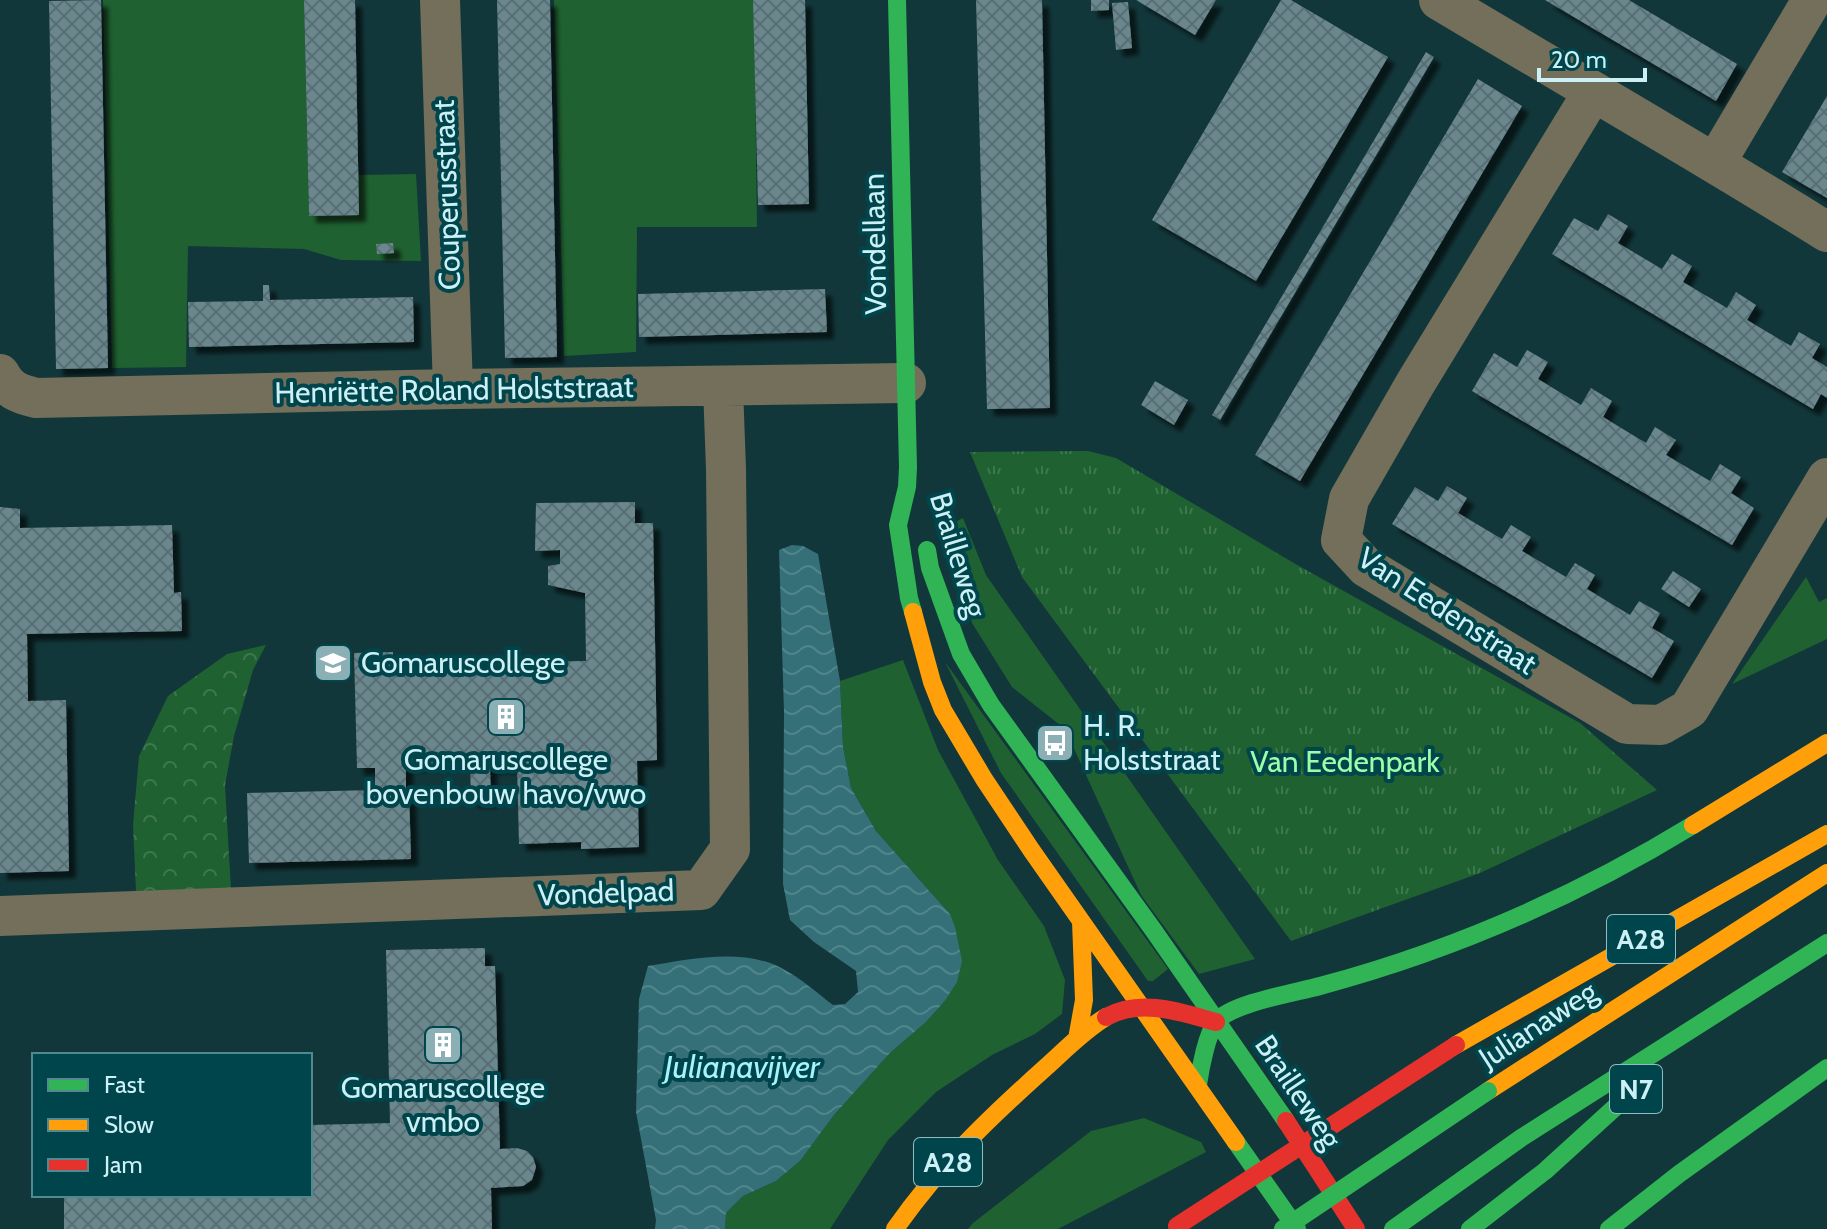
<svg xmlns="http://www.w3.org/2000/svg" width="1827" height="1229" viewBox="0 0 1827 1229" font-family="Cabin,sans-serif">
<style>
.grass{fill:#1f6130}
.forest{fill:url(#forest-crowns)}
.park{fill:url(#park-tufts)}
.water{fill:url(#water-waves)}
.building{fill:url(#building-cross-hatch);filter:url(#shadow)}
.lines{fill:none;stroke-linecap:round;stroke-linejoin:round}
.street{stroke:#736f5a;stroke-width:40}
.fast{stroke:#30b455;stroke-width:18}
.slow{stroke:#ff9f0a;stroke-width:18}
.jam{stroke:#e5322d;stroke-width:18}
.fast-bridge{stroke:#30b455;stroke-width:18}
.jam-bridge{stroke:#e5322d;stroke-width:18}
.labels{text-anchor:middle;stroke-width:8;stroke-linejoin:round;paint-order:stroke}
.shield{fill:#00454c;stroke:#8ebdc2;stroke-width:2}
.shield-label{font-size:28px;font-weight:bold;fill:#cbf0f5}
.street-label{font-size:30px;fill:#cbf0f5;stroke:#00454c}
.poi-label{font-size:30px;fill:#cbf0f5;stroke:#00454c;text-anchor:start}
.park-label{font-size:30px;fill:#9cffa7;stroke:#00454c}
.water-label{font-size:32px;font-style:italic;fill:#a7f3fd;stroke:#00454c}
</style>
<defs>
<pattern id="forest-crowns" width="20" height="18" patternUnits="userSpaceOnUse" patternTransform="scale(2)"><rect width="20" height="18" fill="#1f6130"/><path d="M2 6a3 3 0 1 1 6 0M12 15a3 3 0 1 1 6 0" fill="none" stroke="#3e784f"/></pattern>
<pattern id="park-tufts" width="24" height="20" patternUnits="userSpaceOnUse" patternTransform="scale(2)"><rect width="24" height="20" fill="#1f6130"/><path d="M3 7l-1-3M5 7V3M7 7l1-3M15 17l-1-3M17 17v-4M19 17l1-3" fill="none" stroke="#3e784f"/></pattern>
<pattern id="water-waves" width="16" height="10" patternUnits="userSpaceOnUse" patternTransform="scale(2)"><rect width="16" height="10" fill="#357078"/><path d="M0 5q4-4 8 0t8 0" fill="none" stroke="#51858c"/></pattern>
<pattern id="building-cross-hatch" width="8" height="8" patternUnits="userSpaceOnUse" patternTransform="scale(2)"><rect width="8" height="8" fill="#6a878e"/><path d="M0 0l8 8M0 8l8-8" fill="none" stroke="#586e73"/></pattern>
<filter id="shadow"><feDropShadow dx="7" dy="7" stdDeviation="2" flood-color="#0009"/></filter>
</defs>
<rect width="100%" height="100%" fill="#12373a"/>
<path class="grass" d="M103 0H304L309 216 359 215 358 175 416 174 421 261 341 260 304 249 188 246 186 367 112 368Z
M554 0H754L757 227H637L636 352 564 356Z
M963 518 986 575 1255 959 1199 974 1141 895 1065 729 1012 687 972 623 950 525Z
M1806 577 1819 602 1827 598V639L1732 684Z
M903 660 938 750 998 860 1044 926 1065 980 1062 1014 1035 1034 992 1055 936 1092 888 1140 830 1229H725L726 1213 743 1196 776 1181 800 1161 834 1115 890 1053 926 1022 944 1002 950 914 876 831 851 788 843 747 840 681Z
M945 662 1168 969 1153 981H1148L1001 773Z
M1144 1118 1201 1142 1206 1152 1058 1229H968L973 1223 1091 1131Z"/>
<path class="forest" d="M266 645 253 670 234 736 225 785 231 890 136 891 133 825 139 756 168 696 227 654Z"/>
<path class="park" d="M1088 451 1116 458 1299 566 1580 723 1657 790 1480 873 1291 941 1022 577 970 452Z"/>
<path class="water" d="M792 545 803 546 818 554 840 681 843 747 851 788 876 831 950 914 955 927 962 961 957 982 944 1002 926 1022 890 1053 834 1115 800 1161 776 1181 743 1196 726 1213 725 1229H655L656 1220 636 1112 639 999 648 966C689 959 744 947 783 969 801 978 817 993 833 1005L845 1004 858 992 856 971 814 942 790 920 783 884 784 712 779 550Z"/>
<path class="building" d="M101 0 108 368 56 369 49 1Z
M304 0H355L359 215 309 216Z
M497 0H550L557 357 505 358Z
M753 0H805L809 204 758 205Z
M976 0H1042L1050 408 987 409Z
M1091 0H1109V10L1091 11Z
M1136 0H1216L1195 35Z
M1281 0H1291L1388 57 1256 281 1152 220Z
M1545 0H1629L1737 64 1716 101Z
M1128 2 1132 48 1116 50 1112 3Z
M1426 52 1434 57 1220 420 1212 415Z
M1478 79 1522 106 1300 481 1255 455Z
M1827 96V198L1782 172Z
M1608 214 1628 226 1618 243 1662 269 1672 254 1692 266 1683 282 1727 308 1736 292 1756 305 1747 320 1791 346 1799 332 1820 344 1812 358 1827 367V398L1821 394 1813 409 1552 254 1574 218 1598 231Z
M393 243 394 253 377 254 376 244Z
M263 285H269L270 300 413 297 414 342 189 347 188 302 263 301Z
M825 289 827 332 639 337 638 294Z
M1527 350 1548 362 1538 379 1581 405 1591 388 1612 401 1603 417 1646 443 1655 427 1676 440 1666 455 1710 481 1720 464 1741 477 1731 493 1754 508 1732 545 1472 391 1494 353 1517 367Z
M1155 381 1188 400 1174 425 1141 405Z
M1447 486 1467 498 1458 513 1502 539 1511 525 1531 537 1522 551 1566 577 1575 563 1595 575 1587 589 1630 615 1639 601 1660 613 1652 628 1674 641 1652 678 1392 524 1415 487 1438 501Z
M635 502V523H653L657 760 637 761 639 847 581 849V842L519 844 517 766 490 767 491 801H471L470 763 406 765V789L409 788 411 859 249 863 247 793 375 790V768H357L354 653 393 652V674L517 671V662L586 661 585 593 548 585V566L560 564V550L535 551 536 503Z
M0 507 20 509V528L172 525 174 593 181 592 182 631 27 634 28 701 66 700 69 871 0 873Z
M1673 571 1701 589 1689 607 1661 589Z
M485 948V966H495L500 1149 517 1148 527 1151 533 1157 536 1167 532 1180 523 1186 491 1188 492 1229H64V1195H310V1125L390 1123 386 950Z"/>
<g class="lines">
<path class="street" d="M440 0 453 389
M1439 0C1568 77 1699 152 1827 232
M1593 92 1415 384 1349 499 1341 540 1366 567 1627 724 1661 725 1689 709 1827 478
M1716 162 1812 0
M0 374C8 390 19 394 36 398L453 389 906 383
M0 916 701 890 730 849 726 469 723 387"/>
<path class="fast" d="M897 0 908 467 907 487 898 525 909 598 913 612
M927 550 930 568 961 654 991 705 1154 931 1286 1121
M1198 1085C1200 1070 1207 1032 1217 1021 1233 1003 1294 993 1320 986 1451 951 1577 896 1693 825
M1236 1142 1297 1229
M1393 1229 1521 1138 1827 943
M1470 1229 1545 1171 1633 1091
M1609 1229 1679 1174 1827 1068"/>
<path class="slow" d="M913 612 932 682 943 710 984 779 1032 851 1236 1142
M1693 825 1827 743
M1077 1039 1084 1000 1081 921
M1456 1045 1827 834
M1488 1091 1827 873
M895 1229C939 1166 988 1119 1045 1068 1065 1050 1083 1031 1106 1017"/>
<path class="jam" d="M1106 1017C1142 998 1180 1012 1216 1022
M1286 1121 1356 1229"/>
<path class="fast-bridge" d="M1283 1229 1488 1091"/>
<path class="jam-bridge" d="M1177 1226 1456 1045"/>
</g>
<defs>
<symbol id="school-square" viewBox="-11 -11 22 22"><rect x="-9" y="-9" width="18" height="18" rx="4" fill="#8aafb4" stroke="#00454c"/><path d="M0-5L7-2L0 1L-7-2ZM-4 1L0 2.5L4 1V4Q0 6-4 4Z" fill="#fff"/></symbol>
<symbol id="building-square" viewBox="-11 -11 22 22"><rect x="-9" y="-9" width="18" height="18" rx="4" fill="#8aafb4" stroke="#00454c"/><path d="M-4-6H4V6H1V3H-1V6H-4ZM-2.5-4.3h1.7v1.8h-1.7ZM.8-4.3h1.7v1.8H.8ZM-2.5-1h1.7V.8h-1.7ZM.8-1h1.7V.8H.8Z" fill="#fff"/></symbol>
<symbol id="bus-square" viewBox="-11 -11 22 22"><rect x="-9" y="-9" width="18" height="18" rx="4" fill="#8aafb4" stroke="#00454c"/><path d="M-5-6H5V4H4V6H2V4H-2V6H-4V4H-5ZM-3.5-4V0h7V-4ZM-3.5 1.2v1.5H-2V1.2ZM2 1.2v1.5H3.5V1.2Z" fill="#fff"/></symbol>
</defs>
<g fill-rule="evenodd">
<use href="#school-square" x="311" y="641" width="44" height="44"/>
<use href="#building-square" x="484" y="695" width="44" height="44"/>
<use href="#bus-square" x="1033" y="721" width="44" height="44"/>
<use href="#building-square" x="421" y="1023" width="44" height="44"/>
</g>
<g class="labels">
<g class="shield">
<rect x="1607" y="915" width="68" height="48" rx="6"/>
<rect x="1610" y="1065" width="52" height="48" rx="6"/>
<rect x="914" y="1138" width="68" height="48" rx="6"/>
</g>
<g class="shield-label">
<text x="1641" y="949">A28</text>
<text x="1636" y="1099">N7</text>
<text x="948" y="1172">A28</text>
</g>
<g class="street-label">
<text transform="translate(447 195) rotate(-92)" y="10">Couperusstraat</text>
<text transform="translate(875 244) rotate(-91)" y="10">Vondellaan</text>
<text transform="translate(454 390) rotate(-1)" y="10">Henriëtte Roland Holststraat</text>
<text transform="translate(958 555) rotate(73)" y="10">Brailleweg</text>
<text transform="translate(1447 611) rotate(33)" y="10">Van Eedenstraat</text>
<text transform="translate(606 893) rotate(-2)" y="10">Vondelpad</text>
<text transform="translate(1538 1025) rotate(-33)" y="10">Julianaweg</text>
<text transform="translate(1298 1092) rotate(56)" y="10">Brailleweg</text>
</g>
<g class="poi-label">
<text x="361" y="673">Gomaruscollege</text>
<text x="1083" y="736">H. R.<tspan x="1083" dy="34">Holststraat</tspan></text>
<text x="506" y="770" text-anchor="middle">Gomaruscollege<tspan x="506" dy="34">bovenbouw havo/vwo</tspan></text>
<text x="443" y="1098" text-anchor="middle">Gomaruscollege<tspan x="443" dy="34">vmbo</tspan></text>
</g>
<g class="park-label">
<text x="1345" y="772">Van Eedenpark</text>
</g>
<g class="water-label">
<text x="742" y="1078">Julianavijver</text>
</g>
</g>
<rect x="32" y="1053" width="280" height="144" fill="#00454c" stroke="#518990" stroke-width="2"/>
<rect x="48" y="1079" width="40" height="12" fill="#30b455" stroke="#518990" stroke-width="2"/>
<text x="104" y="1093" font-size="24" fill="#cbf0f5">Fast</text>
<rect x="48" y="1119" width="40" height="12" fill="#ff9f0a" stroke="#518990" stroke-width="2"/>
<text x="104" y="1133" font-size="24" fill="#cbf0f5">Slow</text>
<rect x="48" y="1159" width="40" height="12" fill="#e5322d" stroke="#518990" stroke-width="2"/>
<text x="104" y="1173" font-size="24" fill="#cbf0f5">Jam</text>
<path d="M1539 68v12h106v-12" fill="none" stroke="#cbf0f5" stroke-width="4"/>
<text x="1551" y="68" font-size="24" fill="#cbf0f5" stroke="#00454c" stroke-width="6" paint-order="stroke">20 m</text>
</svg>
